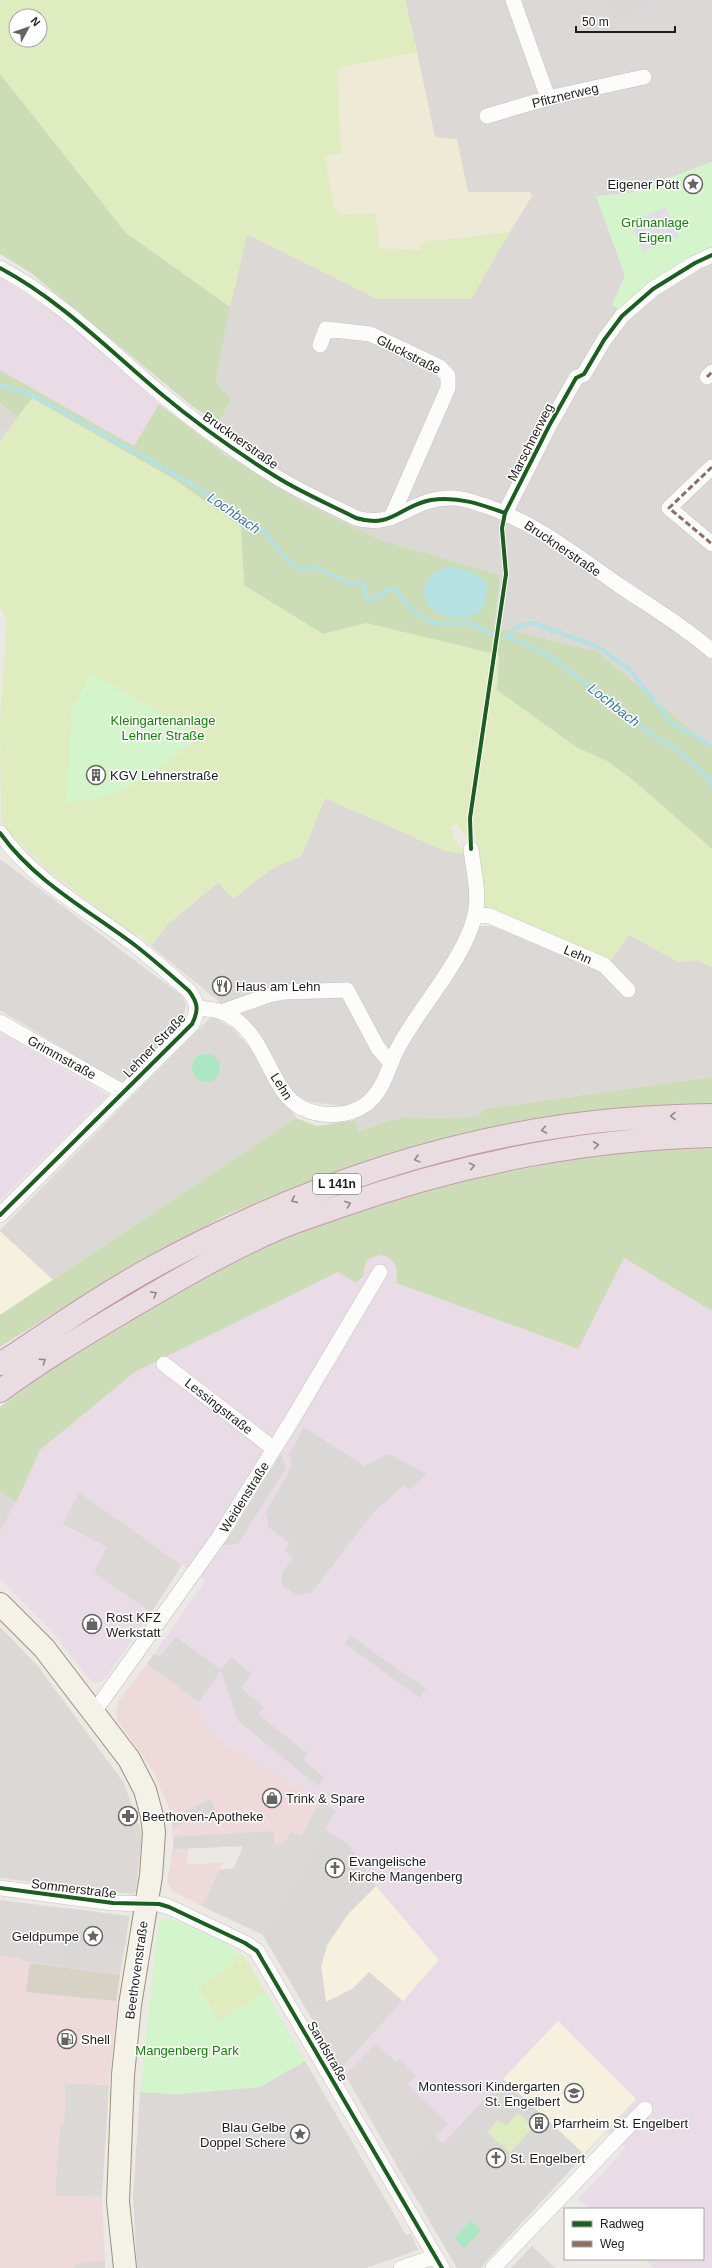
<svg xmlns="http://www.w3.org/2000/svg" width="712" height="2268" viewBox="0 0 712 2268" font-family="Arial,sans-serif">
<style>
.residential{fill:#dbd8d6}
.commercial{fill:#efdadb}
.industrial{fill:#eadce7}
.education{fill:#f6f1df}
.religious{fill:#dad8d6}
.construction{fill:#d6d2c5}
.farmland{fill:#eeead6}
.grass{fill:#dfecc0;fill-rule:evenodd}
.forest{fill:#ccdcb7}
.park{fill:#d4f4cc}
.pitch{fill:#ace7c3}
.plaza{fill:#e0dfe5}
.water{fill:#b5e1e2}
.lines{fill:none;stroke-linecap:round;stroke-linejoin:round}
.stream{stroke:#b5e1e2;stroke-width:4}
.street-casing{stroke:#c4c3c1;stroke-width:16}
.secondary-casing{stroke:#97937c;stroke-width:24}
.highway-casing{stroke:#c499ac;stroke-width:24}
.street{stroke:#fcfcfb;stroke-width:15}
.secondary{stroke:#f4f1e8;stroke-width:22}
.highway{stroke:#eadde1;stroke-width:22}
.quiet{stroke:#8d6e63;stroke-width:3;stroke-dasharray:6 3;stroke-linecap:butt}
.cycleway-casing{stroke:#fff;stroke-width:6}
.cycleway{stroke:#1b5e20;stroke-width:4}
.oneway{stroke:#8e8789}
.labels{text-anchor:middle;stroke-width:3;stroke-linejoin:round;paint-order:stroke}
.shield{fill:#fff;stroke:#616161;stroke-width:1}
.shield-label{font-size:12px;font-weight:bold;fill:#1d1d1d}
.street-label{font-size:13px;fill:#1d1d1d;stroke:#fff}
.poi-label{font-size:13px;fill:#1d1d1d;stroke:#fff;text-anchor:start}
.park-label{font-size:13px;fill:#0e8401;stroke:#fff}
.water-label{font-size:14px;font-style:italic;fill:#3a7c9c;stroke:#fff}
</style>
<rect width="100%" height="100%" fill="#ece8e4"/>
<path class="residential" d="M405 0H712V162L630 193 597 196 625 276 612 305 712 248V748L597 651 494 627 500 575 381 540 300 501 250 472 208 441 232 400 216 382 230 307 247 234 378 299H471L509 233 325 156 341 153 417 52Z
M0 404 18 417 0 441Z
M325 798 443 850 467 855 470 887 467 920 477 926H492L596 969 609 962 629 935 679 962 697 960 712 967V1077L483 1109 480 1116 452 1118 402 1117 357 1131 351 1107 310 1102 296 1095 222 1004 151 946 168 924 219 882 233 899 270 870 302 855Z
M0 859 182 996 186 1004 183 1022 124 1082 118 1081 0 1010Z
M212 1016 232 1028 266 1065 296 1118 0 1315V1230Z
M0 1491 16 1503 0 1532Z
M79 1492 182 1565 151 1613 93 1572 106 1547 62 1524Z
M0 1627 37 1665 124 1783 142 1834 136 1891 133 1894 0 1878Z
M320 1801 336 1810 348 1844 439 1960 341 2069 263 1935 202 1906 219 1870 234 1868 243 1846 282 1844 291 1831 301 1836Z
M0 1900 129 1916 120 1975 20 1961V1959L0 1956Z
M573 2035 636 2099 480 2268 414 2195 345 2075 376 2043 396 2062 399 2059 417 2076 409 2085 449 2123Z
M305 2061 406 2235 411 2233 418 2250 366 2268H137L133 2197 140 2092 176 2094 260 2087Z
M65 2083 109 2085 102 2197 55 2196 60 2124H64Z
M532 2246 555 2268H511Z
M105 2260V2268H73L76 2263Z"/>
<path class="commercial" d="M147 1664 185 1691 214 1737 320 1801 301 1836 291 1831 284 1844 188 1848 187 1865 223 1862 202 1906 172 1891 167 1882 173 1849 172 1816 153 1771 117 1719 116 1711 118 1702Z
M0 1956 20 1958V1961L120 1975 109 2085 65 2083 64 2125H60L55 2196 102 2197 105 2260 76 2263 73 2268H0Z"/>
<path class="industrial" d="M0 277 81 331 159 404 134 446 0 370Z
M0 1032 108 1095 0 1201Z
M381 1255 391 1259 395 1264 397 1270 396 1283 578 1348 624 1258 712 1311V2268H655L645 2259H703V2209H590L578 2199 626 2148 607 2130 636 2099 558 2021 443 2144 435 2137 448 2123 408 2085 416 2076 399 2059 396 2062 376 2044 345 2075 341 2069 439 1960 376 1886 348 1844 325 1830 336 1810 214 1737 185 1691 147 1664 205 1581 79 1492 62 1525 107 1547 94 1572 151 1613 104 1680 98 1683 92 1682 51 1630 0 1579V1533L40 1450 135 1372 338 1272 362 1276 366 1262 372 1257Z"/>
<path class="education" d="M0 1231 53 1280 0 1315Z
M376 1886 439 1960 403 2001 369 1972 352 1989 326 2002 321 1967 327 1945 348 1914Z
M558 2021 636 2099 584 2154 503 2079Z"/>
<path class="religious" d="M607 0H659L660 2 617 22Z
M304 1427 364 1466 389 1454 427 1474 409 1490 404 1485 374 1512 311 1593 297 1595 282 1586V1573L293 1558 285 1550 290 1543 269 1528 266 1511 292 1466 289 1454Z
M281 1454 286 1468 238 1544 224 1545Z
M350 1635 426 1689 420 1698 345 1644Z
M176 1637 221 1670 231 1657 252 1674 241 1688 264 1707 258 1714 308 1754 303 1760 325 1778 318 1786 238 1721 221 1670 199 1702 147 1664 154 1654 160 1656Z
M211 1799 215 1811 173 1827 172 1817Z
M325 1830 348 1844 376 1886 348 1914 327 1945 321 1967 326 2002 307 2010 263 1935 298 1878 302 1881 309 1871 304 1867Z
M274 1831V1845L173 1849 174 1837Z
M66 1908 129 1917 125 1947 87 1941 82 1970 59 1967Z
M503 2079 584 2154 480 2268H457L396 2164 411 2162 435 2137 443 2144Z"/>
<path class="construction" d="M30 1963 120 1975 116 2001 26 1992Z"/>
<path class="farmland" d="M417 52 435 137 457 139 468 192H530L532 196 510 232 423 242 421 250 379 249 376 213 342 215 334 209 325 156 341 153 337 67Z"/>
<path class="grass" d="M0 0H405L417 52 337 68 341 153 325 156 334 209 342 215 376 213 379 249 420 250 423 242 510 232 471 299H378L247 234 230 307 126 233 0 74ZM16 16H40V40H16Z
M32 398 173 478 241 527 244 585 323 634 365 623 499 655 497 690 576 747 607 761 633 780 712 849V967L697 960 679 962 629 935 609 962 487 910 482 903 474 824 466 823 467 839 458 825 450 826 457 844 467 855 443 850 325 798 302 855 270 870 233 899 218 882 168 924 151 945 139 935 128 933 47 869 9 832 1 820 0 717 7 621 0 606V441Z
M241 1955 244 1956 266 1993 218 2021 198 1987 233 1964 234 1960Z
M518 2113 533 2127 510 2153 487 2132 498 2120 506 2126Z"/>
<path class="forest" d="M0 74 126 233 230 307 216 382 232 400 218 423 192 406 31 273 0 254Z
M0 370 134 446 159 404 226 455 300 501 381 540 500 575 494 627 597 651 712 748V849L633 780 607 761 576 747 497 690 499 655 366 623 323 634 244 585 241 527 174 479 32 398 18 417 0 404Z
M712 1077V1108L445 1139 327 1175 224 1216 54 1313 0 1347V1315L296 1118 317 1126 355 1120 358 1131 402 1117 452 1118 480 1116 483 1109Z
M712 1148V1311L624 1258 578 1349 396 1283C396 1278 398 1273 396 1268 392 1253 375 1252 366 1262L363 1276 356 1283 338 1272 135 1372 40 1450 16 1503 0 1491V1407L67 1356 228 1263 298 1232 402 1196 470 1179 621 1150Z"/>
<path class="park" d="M712 162V248L620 310 612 305 625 276 596 196 630 193Z
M92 674 200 736C176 755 151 776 123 789 106 798 85 800 66 803L72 708Z
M167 1917 227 1943 241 1955 234 1960 233 1964 198 1987 218 2021 266 1993 305 2061 260 2087 176 2094 140 2092 158 1926 162 1919Z"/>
<path class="pitch" d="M192 1068a14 14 0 1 1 28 0a14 14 0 1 1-28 0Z
M471 2220 481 2230 464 2248 454 2238Z"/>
<path class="plaza" d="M666 207 679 237 643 252 630 222Z"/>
<path class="water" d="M451 566 473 572 487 584C487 591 487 602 483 608 466 631 411 613 427 582 432 572 440 568 451 566Z"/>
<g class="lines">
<path class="stream" d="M0 385 30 394 176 475 242 516 261 529 296 569 317 568 351 584 361 582 365 586V596L372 600 389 589H395C408 606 421 623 444 624 454 625 464 622 475 625 480 626 482 631 491 633
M505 636C523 640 535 651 552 657L654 736 677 749 710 780 712 788
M508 637 515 627 533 623 598 647 629 669 671 722 712 746"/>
<defs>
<path id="street" d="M513 0 548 98
M487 116 548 98 644 77
M0 268C60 300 108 349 160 393 196 423 235 451 275 476 300 492 329 504 356 518 396 530 413 496 453 498 464 498 476 503 486 506 538 524 578 557 623 588 653 608 685 627 712 651
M320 345 326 329 370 334 440 367 448 376V388L391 518
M707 377 712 372
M712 467 669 508 712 544
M505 513 549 426 576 378 584 374 604 340 622 316 653 289 695 263 712 255
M0 833C35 882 90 911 136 946 154 960 172 976 189 991 198 1003 199 1010 192 1024L0 1215
M475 914 490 916 604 965 628 990
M198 1008C205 1009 215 1009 222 1012 268 1030 268 1094 304 1109 323 1117 347 1117 365 1105 386 1089 387 1067 399 1046 421 1005 464 960 475 915 480 894 473 869 471 849
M221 1012 269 995 285 992 347 990 378 1048 391 1063
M0 1022 123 1092
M164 1364 274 1449
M94 1712 219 1537 292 1420 380 1272
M0 1888 113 1903 159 1904 169 1907 245 1943 257 1951 442 2268
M401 2268 434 2257
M493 2268 645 2109"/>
<path id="secondary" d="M0 1604 44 1648 129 1759 145 1790 152 1816 154 1833 151 1876 130 2005 123 2075 118 2202 125 2268"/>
<path id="highway" d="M0 1364C50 1331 100 1296 153 1267 282 1197 424 1145 570 1125 617 1118 665 1116 712 1115
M0 1391C39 1362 81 1337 123 1312 174 1282 226 1251 280 1228 299 1220 319 1214 338 1207 459 1164 584 1139 712 1136"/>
</defs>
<use href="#street" class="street-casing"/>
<use href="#secondary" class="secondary-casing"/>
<use href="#highway" class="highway-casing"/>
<use href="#street" class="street"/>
<use href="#secondary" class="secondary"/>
<use href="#highway" class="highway"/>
<path class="quiet" d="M707 377 712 372
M712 467 669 508 712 544"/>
<defs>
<path id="cycleway" d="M0 268C60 300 108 349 160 393 196 423 235 451 275 476 300 492 329 504 356 518 392 529 399 506 431 500 458 496 480 504 505 513
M0 833C35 882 90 911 136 946 154 960 172 976 189 991 198 1003 199 1010 192 1024L0 1215
M471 849 470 818 506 574 502 528 505 513 549 426 576 378 584 374 604 340 622 316 653 289 695 263 712 255
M0 1888 113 1903 159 1904 169 1907 245 1943 257 1951 442 2268"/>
</defs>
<use href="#cycleway" class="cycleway-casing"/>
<use href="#cycleway" class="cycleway"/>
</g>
<defs><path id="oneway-chevron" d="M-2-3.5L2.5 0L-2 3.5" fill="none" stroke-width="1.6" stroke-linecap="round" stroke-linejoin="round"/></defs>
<g class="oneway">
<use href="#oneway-chevron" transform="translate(673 1116) rotate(179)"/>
<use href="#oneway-chevron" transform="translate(544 1130) rotate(169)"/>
<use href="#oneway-chevron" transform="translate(596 1145) rotate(-7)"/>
<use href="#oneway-chevron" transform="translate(417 1159) rotate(165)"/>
<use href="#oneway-chevron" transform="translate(472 1166) rotate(-13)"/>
<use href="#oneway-chevron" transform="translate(294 1200) rotate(156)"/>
<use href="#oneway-chevron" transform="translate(348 1204) rotate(-20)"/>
<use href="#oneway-chevron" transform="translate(154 1294) rotate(-31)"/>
<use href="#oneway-chevron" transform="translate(43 1361) rotate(-34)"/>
</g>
<defs>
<symbol id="sight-ring" viewBox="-11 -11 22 22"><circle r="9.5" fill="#fff" stroke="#656463" stroke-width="1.5"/><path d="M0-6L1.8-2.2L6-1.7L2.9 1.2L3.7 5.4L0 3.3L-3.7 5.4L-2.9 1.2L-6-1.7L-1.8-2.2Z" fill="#656463"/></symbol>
<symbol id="building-ring" viewBox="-11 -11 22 22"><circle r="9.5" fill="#fff" stroke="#656463" stroke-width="1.5"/><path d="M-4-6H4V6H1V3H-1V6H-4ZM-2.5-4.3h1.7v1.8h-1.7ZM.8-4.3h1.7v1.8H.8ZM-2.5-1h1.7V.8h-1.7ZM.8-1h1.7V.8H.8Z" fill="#656463"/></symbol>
<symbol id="restaurant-ring" viewBox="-11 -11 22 22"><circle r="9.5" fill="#fff" stroke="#656463" stroke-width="1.5"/><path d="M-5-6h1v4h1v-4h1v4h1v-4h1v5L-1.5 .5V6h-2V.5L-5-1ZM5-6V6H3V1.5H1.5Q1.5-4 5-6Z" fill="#656463"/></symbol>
<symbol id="shop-ring" viewBox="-11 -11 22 22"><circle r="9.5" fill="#fff" stroke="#656463" stroke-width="1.5"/><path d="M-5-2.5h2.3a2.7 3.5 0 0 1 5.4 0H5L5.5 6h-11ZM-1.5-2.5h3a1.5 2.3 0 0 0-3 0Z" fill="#656463"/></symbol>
<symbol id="pharmacy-ring" viewBox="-11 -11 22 22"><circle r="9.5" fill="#fff" stroke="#656463" stroke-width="1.5"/><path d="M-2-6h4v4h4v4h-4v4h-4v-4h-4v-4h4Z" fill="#656463"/></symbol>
<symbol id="church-ring" viewBox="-11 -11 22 22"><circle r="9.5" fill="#fff" stroke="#656463" stroke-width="1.5"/><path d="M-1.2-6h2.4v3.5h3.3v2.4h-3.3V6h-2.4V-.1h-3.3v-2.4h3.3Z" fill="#656463"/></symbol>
<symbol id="fuel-ring" viewBox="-11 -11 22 22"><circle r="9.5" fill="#fff" stroke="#656463" stroke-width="1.5"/><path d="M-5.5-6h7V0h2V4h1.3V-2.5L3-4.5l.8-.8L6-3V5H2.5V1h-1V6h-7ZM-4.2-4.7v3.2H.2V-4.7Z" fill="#656463"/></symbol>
<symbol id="school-ring" viewBox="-11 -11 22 22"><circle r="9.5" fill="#fff" stroke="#656463" stroke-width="1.5"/><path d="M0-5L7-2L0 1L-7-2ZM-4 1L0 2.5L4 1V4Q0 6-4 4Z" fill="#656463"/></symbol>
</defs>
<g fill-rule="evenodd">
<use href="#sight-ring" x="682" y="173" width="22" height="22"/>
<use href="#building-ring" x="85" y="764" width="22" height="22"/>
<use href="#restaurant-ring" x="211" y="975" width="22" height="22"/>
<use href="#shop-ring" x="81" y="1613" width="22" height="22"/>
<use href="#shop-ring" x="261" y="1787" width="22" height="22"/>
<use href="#pharmacy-ring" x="117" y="1805" width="22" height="22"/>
<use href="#church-ring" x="324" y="1857" width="22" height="22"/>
<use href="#sight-ring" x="82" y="1925" width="22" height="22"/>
<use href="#fuel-ring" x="56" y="2028" width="22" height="22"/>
<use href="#school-ring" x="563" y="2082" width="22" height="22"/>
<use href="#building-ring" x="528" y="2112" width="22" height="22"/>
<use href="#sight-ring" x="289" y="2123" width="22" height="22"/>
<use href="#church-ring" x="485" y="2147" width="22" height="22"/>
</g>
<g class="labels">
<rect class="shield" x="313" y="1174" width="48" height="20" rx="3"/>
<g class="shield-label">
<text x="337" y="1188">L 141n</text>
</g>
<g class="street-label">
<text transform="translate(565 95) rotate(-14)" y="5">Pfitznerweg</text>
<text transform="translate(409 354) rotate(27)" y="5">Gluckstraße</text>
<text transform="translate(241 440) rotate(35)" y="5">Brucknerstraße</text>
<text transform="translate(530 442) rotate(-63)" y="5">Marschnerweg</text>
<text transform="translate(563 548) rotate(34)" y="5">Brucknerstraße</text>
<text transform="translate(578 954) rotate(23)" y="5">Lehn</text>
<text transform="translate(154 1045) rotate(-46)" y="5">Lehner Straße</text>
<text transform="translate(62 1057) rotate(29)" y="5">Grimmstraße</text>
<text transform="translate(282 1086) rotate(58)" y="5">Lehn</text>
<text transform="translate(219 1406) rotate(38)" y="5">Lessingstraße</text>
<text transform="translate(244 1497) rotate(-58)" y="5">Weidenstraße</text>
<text transform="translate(74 1888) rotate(7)" y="5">Sommerstraße</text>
<text transform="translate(136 1970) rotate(-82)" y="5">Beethovenstraße</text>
<text transform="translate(328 2051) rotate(60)" y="5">Sandstraße</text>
</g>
<g class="poi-label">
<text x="679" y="189" text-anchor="end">Eigener Pött</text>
<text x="110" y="780">KGV Lehnerstraße</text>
<text x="236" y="991">Haus am Lehn</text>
<text x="106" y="1622">Rost KFZ<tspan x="106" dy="15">Werkstatt</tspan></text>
<text x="286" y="1803">Trink &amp; Spare</text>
<text x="142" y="1821">Beethoven-Apotheke</text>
<text x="349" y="1866">Evangelische<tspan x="349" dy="15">Kirche Mangenberg</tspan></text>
<text x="79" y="1941" text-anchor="end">Geldpumpe</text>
<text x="81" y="2044">Shell</text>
<text x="560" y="2091" text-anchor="end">Montessori Kindergarten<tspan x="560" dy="15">St. Engelbert</tspan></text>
<text x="553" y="2128">Pfarrheim St. Engelbert</text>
<text x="286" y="2132" text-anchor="end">Blau Gelbe<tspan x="286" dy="15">Doppel Schere</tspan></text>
<text x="510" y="2163">St. Engelbert</text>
</g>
<g class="park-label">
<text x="655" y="227">Grünanlage<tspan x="655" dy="15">Eigen</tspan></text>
<text x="163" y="725">Kleingartenanlage<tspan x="163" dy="15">Lehner Straße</tspan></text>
<text x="187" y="2055">Mangenberg Park</text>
</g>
<g class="water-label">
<text transform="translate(234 513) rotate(35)" y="5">Lochbach</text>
<text transform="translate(614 705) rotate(38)" y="5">Lochbach</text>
</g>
</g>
<rect x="564" y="2208" width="140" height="52" fill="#ffffff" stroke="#a5a5a5"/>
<rect x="572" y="2221" width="20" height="6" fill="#1b5e20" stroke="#a5a5a5"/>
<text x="600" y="2228" font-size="12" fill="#1d1d1d">Radweg</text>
<rect x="572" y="2241" width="20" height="6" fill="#8d6e63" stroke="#a5a5a5"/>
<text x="600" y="2248" font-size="12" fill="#1d1d1d">Weg</text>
<g transform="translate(28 28) rotate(50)"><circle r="19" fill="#ffffff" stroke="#a5a5a5"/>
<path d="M0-3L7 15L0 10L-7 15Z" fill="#656463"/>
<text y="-6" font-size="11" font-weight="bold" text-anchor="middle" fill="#1d1d1d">N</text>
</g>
<path d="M576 26v6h99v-6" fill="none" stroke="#1d1d1d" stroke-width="2"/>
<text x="582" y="26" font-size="12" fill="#1d1d1d" stroke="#ffffff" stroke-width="3" paint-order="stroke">50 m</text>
</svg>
